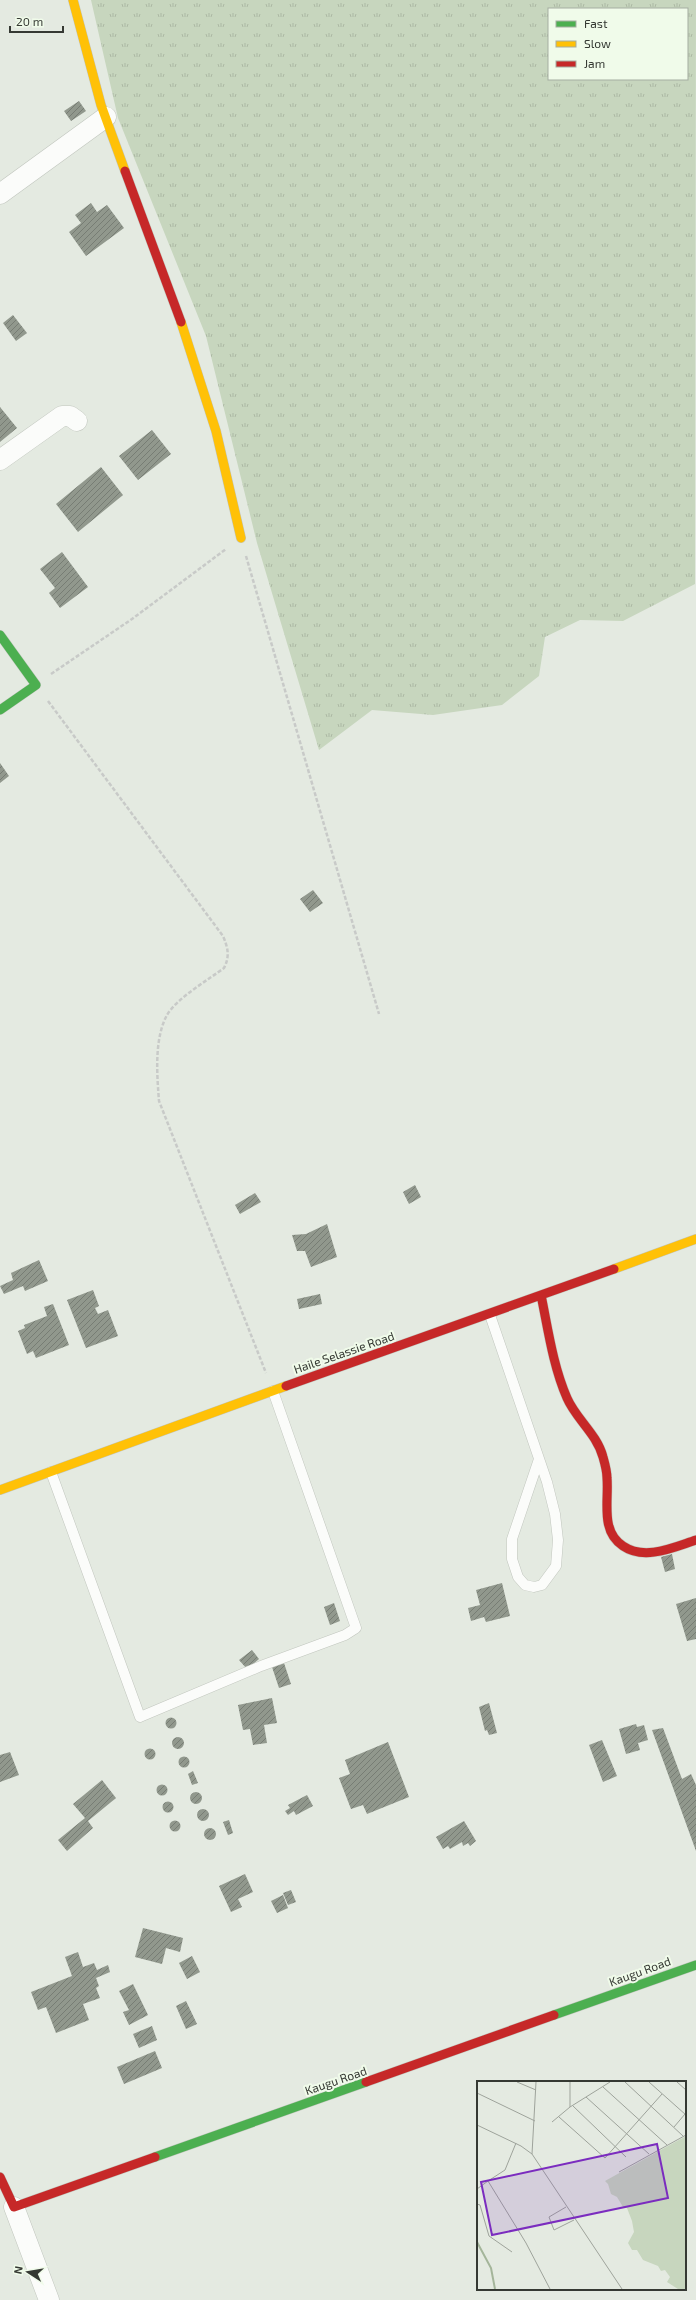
<svg xmlns="http://www.w3.org/2000/svg" width="696" height="2300" viewBox="0 0 696 2300" font-family="'Exo 2',sans-serif">
<style>
.grass{fill:url(#grass-tufts);fill-rule:evenodd}
.building{fill:url(#building-hatch)}
.lines{fill:none;stroke-linecap:round;stroke-linejoin:round}
.lane-casing{stroke:#c1c6be;stroke-width:11}
.street-casing{stroke:#c1c6be;stroke-width:21}
.fast-casing{stroke:#c1c6be;stroke-width:10}
.slow-casing{stroke:#c1c6be;stroke-width:10}
.jam-casing{stroke:#c1c6be;stroke-width:10}
.path{stroke:#c8cac8;stroke-width:2.5;stroke-dasharray:4 2;stroke-linecap:butt}
.lane{stroke:#fbfcfa;stroke-width:10}
.street{stroke:#fbfcfa;stroke-width:20}
.fast{stroke:#4caf50;stroke-width:9}
.slow{stroke:#ffc107;stroke-width:9}
.jam{stroke:#c62828;stroke-width:9}
.labels{text-anchor:middle;stroke-width:4;stroke-linejoin:round;paint-order:stroke}
.street-label{font-size:12px;fill:#353933;stroke:#f0fbea}
.inset-river{fill:none;stroke:#a4b59a;stroke-width:2}
.inset-road{fill:none;stroke:#9ea39b;stroke-width:1}
.view{fill:#7b2cbf;fill-opacity:0.15;stroke:#7b2cbf;stroke-width:2}
.inset-edge{fill:none;stroke:#353933;stroke-width:2}
</style>
<defs>
<pattern id="grass-tufts" width="24" height="20" patternUnits="userSpaceOnUse"><rect width="24" height="20" fill="#c7d6be"/><path d="M3 7l-1-3M5 7V3M7 7l1-3M15 17l-1-3M17 17v-4M19 17l1-3" fill="none" stroke="#acb8a4"/></pattern>
<pattern id="building-hatch" width="6" height="6" patternUnits="userSpaceOnUse"><rect width="6" height="6" fill="#91988d"/><path d="M-1 1l2-2M0 6l6-6M5 7l2-2" fill="none" stroke="#777d74"/></pattern>
</defs>
<rect width="100%" height="100%" fill="#e4eae1"/>
<path class="grass" d="M91 0H696L695 584 623 621 580 620 545 637 539 676 502 705 433 715 372 710 319 750 257 543 206 336 118 118ZM549 9H687V79H549Z"/>
<path class="building" d="M79 101 86 111 71 121 64 111Z
M91 203 97 212 107 205 124 228 86 256 69 232 81 223 75 215Z
M13 315 27 333 16 341 3 323Z
M0 407 17 428 0 442Z
M152 430 171 454 138 480 119 456Z
M101 467 123 495 78 532 56 504Z
M62 552 88 587 60 608 49 593 55 588 40 569Z
M0 763 9 776 0 783Z
M313 890 323 903 310 912 300 899Z
M415 1185 421 1197 409 1204 403 1192Z
M255 1193 261 1202 240 1214 235 1205Z
M327 1224 337 1257 311 1267 305 1251H297L292 1235 306 1234Z
M39 1260 48 1281 25 1291 23 1286 4 1294 0 1286 13 1280 11 1273Z
M93 1290 99 1306 95 1308 98 1314 108 1310 118 1336 86 1348 67 1300Z
M320 1294 322 1304 299 1309 297 1299Z
M53 1304 69 1345 36 1358 33 1351 27 1354 18 1331 25 1328 24 1325 47 1316 44 1307Z
M672 1554 675 1569 665 1572 661 1557Z
M502 1583 510 1616 486 1622 484 1617 471 1621 468 1608 480 1605 476 1590Z
M696 1598V1639L687 1641 676 1604Z
M334 1603 340 1621 330 1625 324 1607Z
M252 1650 259 1659 247 1669 239 1660Z
M284 1663 291 1684 279 1688 272 1667Z
M272 1698 277 1723 264 1725 267 1743 253 1745 250 1729 243 1730 238 1705Z
M489 1703 497 1733 489 1735 487 1730 485 1731 479 1707Z
M165.5 1723a5.5 5.5 0 1 1 11 0a5.5 5.5 0 1 1-11 0Z
M636 1724 637 1727 644 1725 648 1740 638 1743 640 1750 626 1754 619 1729Z
M663 1728 682 1779 691 1774 696 1785V1851L652 1730Z
M172 1743a6 6 0 1 1 12 0a6 6 0 1 1-12 0Z
M602 1740 617 1776 603 1782 589 1745Z
M388 1742 409 1797 367 1814 363 1805 351 1809 339 1778 350 1774 345 1760Z
M144.5 1754a5.5 5.5 0 1 1 11 0a5.5 5.5 0 1 1-11 0Z
M10 1752 19 1775 0 1782V1755Z
M178.5 1762a5.5 5.5 0 1 1 11 0a5.5 5.5 0 1 1-11 0Z
M193 1771 198 1783 192 1785 188 1774Z
M102 1780 116 1798 88 1821 93 1828 67 1851 58 1840 85 1818 73 1804Z
M156.5 1790a5.5 5.5 0 1 1 11 0a5.5 5.5 0 1 1-11 0Z
M190 1798a6 6 0 1 1 12 0a6 6 0 1 1-12 0Z
M307 1795 313 1806 296 1815 294 1811 288 1815 285 1811 290 1808 288 1805Z
M162.5 1807a5.5 5.5 0 1 1 11 0a5.5 5.5 0 1 1-11 0Z
M197 1815a6 6 0 1 1 12 0a6 6 0 1 1-12 0Z
M229 1820 233 1833 228 1835 223 1822Z
M169.5 1826a5.5 5.5 0 1 1 11 0a5.5 5.5 0 1 1-11 0Z
M464 1821 476 1841 470 1846 468 1843 463 1846 462 1842 450 1849 448 1846 443 1849 436 1837Z
M204 1834a6 6 0 1 1 12 0a6 6 0 1 1-12 0Z
M245 1874 253 1892 238 1899 242 1907 231 1912 219 1886Z
M291 1890 296 1902 288 1905 283 1893Z
M283 1895 288 1908 277 1913 271 1901Z
M143 1928 183 1938 180 1952 166 1948 162 1964 135 1957Z
M78 1952 83 1967 94 1963 97 1970 108 1965 110 1972 96 1978 99 1986 96 1988 100 1998 83 2004 89 2020 56 2033 46 2007 38 2010 31 1992 72 1976 65 1957Z
M192 1956 200 1972 187 1979 179 1963Z
M133 1984 148 2015 129 2025 123 2012 129 2010 119 1991Z
M186 2001 197 2024 186 2029 176 2006Z
M152 2026 157 2040 139 2048 133 2034Z
M155 2051 162 2068 124 2084 117 2067Z"/>
<g class="lines">
<defs>
<path id="lane" d="M490 1315 547 1482 555 1514 558 1540 556 1566 542 1585 534 1587 525 1585 518 1577 512 1559V1539L539 1459
M51 1472 140 1717 261 1666 345 1635 356 1628 273 1391"/>
<path id="street" d="M0 194 106 117
M0 460 62 416H70L77 421
M14 2207 49 2300"/>
<path id="fast" d="M0 635 36 685 0 710
M554 2015 696 1965
M155 2157 366 2082"/>
<path id="slow" d="M73 0 101 105 125 171
M181 322 216 431 241 538
M614 1269 696 1239
M0 1490 286 1386"/>
<path id="jam" d="M125 171 181 322
M541 1295C548 1329 553 1366 567 1398 576 1419 597 1434 603 1457 605 1464 607 1471 607 1478 609 1501 600 1531 623 1546 645 1561 674 1547 696 1540
M286 1386 614 1269
M366 2082 554 2015
M0 2177 14 2207 155 2157"/>
</defs>
<use href="#lane" class="lane-casing"/>
<use href="#street" class="street-casing"/>
<use href="#fast" class="fast-casing"/>
<use href="#slow" class="slow-casing"/>
<use href="#jam" class="jam-casing"/>
<path class="path" d="M246 556 379 1014
M51 674 132 619 226 549
M48 701 223 936C228 948 230 956 224 968 208 980 177 998 167 1015 154 1039 157 1075 159 1101L266 1373"/>
<use href="#lane" class="lane"/>
<use href="#street" class="street"/>
<use href="#fast" class="fast"/>
<use href="#slow" class="slow"/>
<use href="#jam" class="jam"/>
</g>
<g class="labels">
<g class="street-label">
<text transform="translate(344 1353) rotate(-19)" y="4">Haile Selassie Road</text>
<text transform="translate(640 1972) rotate(-20)" y="4">Kaugu Road</text>
<text transform="translate(336 2081) rotate(-19)" y="4">Kaugu Road</text>
</g>
</g>
<g transform="translate(477 2081)">
<rect width="209" height="209" fill="#e4eae1"/>
<path d="M209 55V208H201L190 201 193 196 188 189 184 190 181 185 166 179 160 169H155L151 162 157 151 155 140 150 127 146 126 140 116 134 113 131 103 128 100Z" fill="#c7d6be"/>
<path class="inset-river" d="M0 161 14 187 18 208"/>
<path class="inset-road" d="M40 1 59 9M93 1V26M148 1 206 55M172 1 209 34M200 1 209 9M126 6 190 64M0 12 58 40M109 16 172 73M96 25 149 76M82 36 128 77 185 13M75 41 93 26 133 1M0 44 44 65 55 73 145 208M197 46 208 33M39 62 28 89 11 100 49 162 73 208M55 73 59 1M142 91 209 54M0 108 11 100M0 123 3 124 12 155 35 171M89 126 72 136 77 149 97 139"/>
<path class="view" d="M180 63 191 117 15 154 4 101Z"/>
<rect width="209" height="209" class="inset-edge"/>
</g>
<rect x="548" y="8" width="140" height="72" fill="#f0fbea" stroke="#a5ada1"/>
<rect x="556" y="21" width="20" height="6" fill="#4caf50" stroke="#a5ada1"/>
<text x="584" y="28" font-size="12" fill="#353933">Fast</text>
<rect x="556" y="41" width="20" height="6" fill="#ffc107" stroke="#a5ada1"/>
<text x="584" y="48" font-size="12" fill="#353933">Slow</text>
<rect x="556" y="61" width="20" height="6" fill="#c62828" stroke="#a5ada1"/>
<text x="584" y="68" font-size="12" fill="#353933">Jam</text>
<g transform="translate(28 2272) rotate(282)" stroke="#f0fbea" stroke-width="3" paint-order="stroke">
<path d="M0-3L7 15L0 10L-7 15Z" fill="#353933"/>
<text y="-6" font-size="11" font-weight="bold" text-anchor="middle" fill="#353933">N</text>
</g>
<path d="M10 26v6h53v-6" fill="none" stroke="#353933" stroke-width="2"/>
<text x="16" y="26" font-size="12" fill="#353933" stroke="#f0fbea" stroke-width="3" paint-order="stroke">20 m</text>
</svg>
